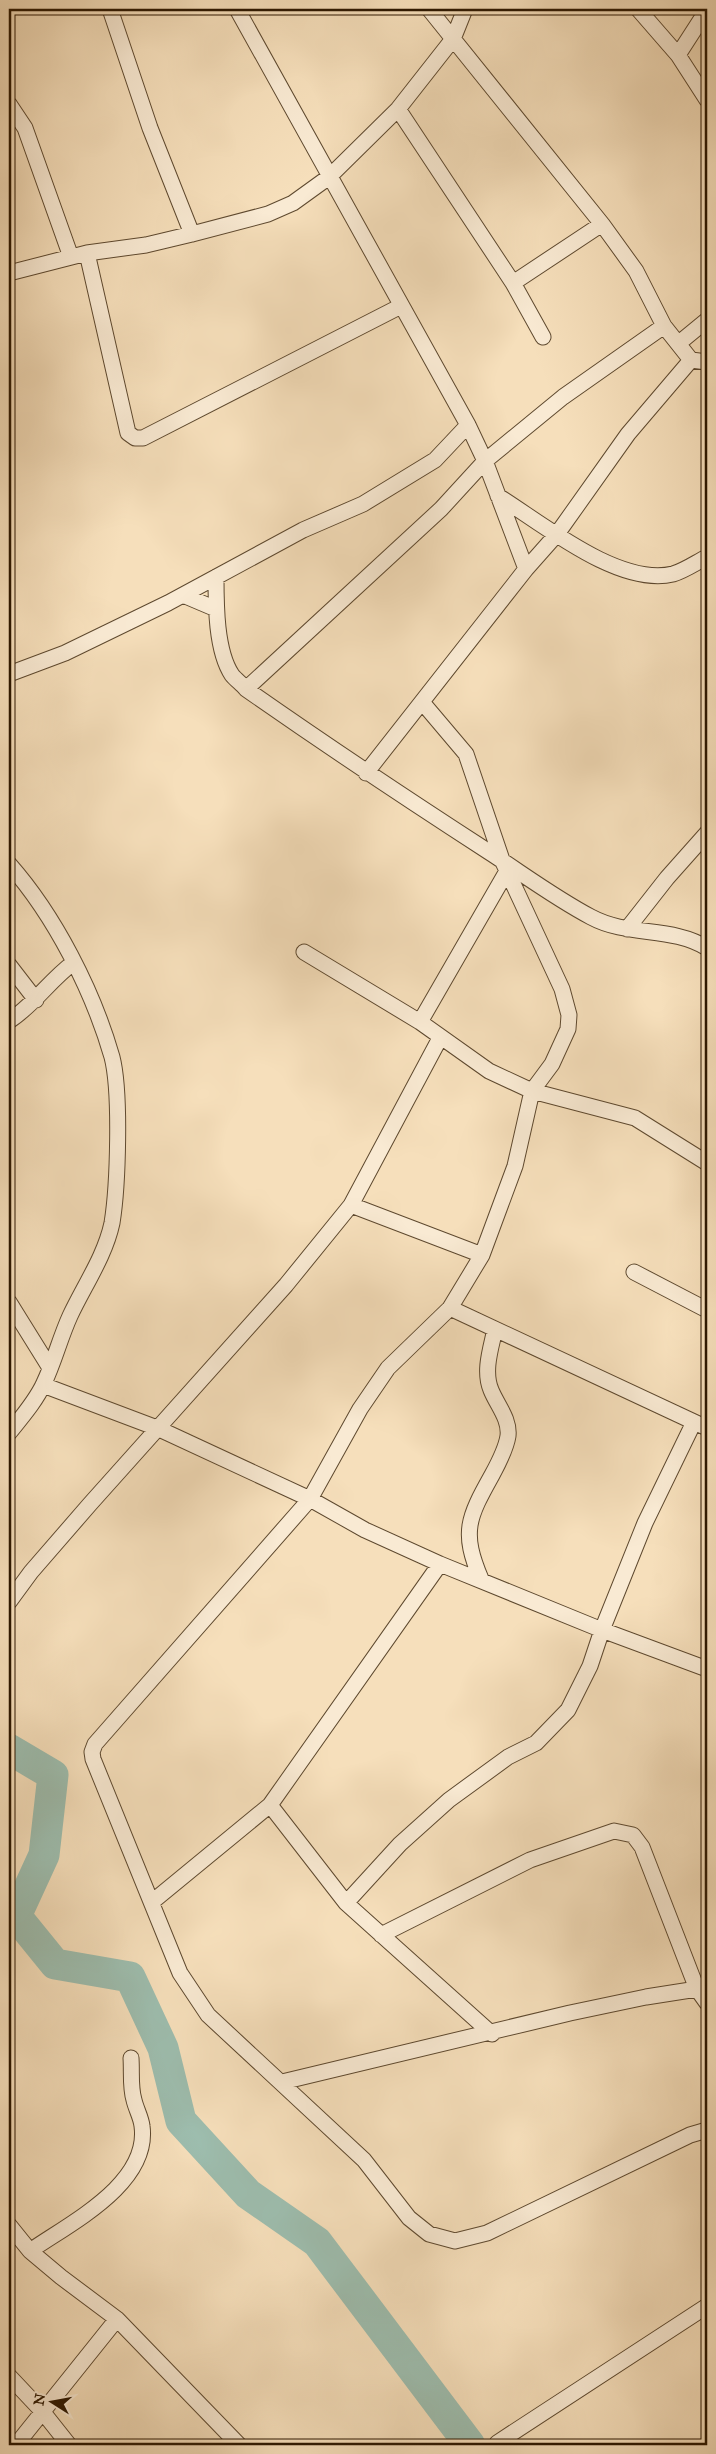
<svg xmlns="http://www.w3.org/2000/svg" width="716" height="2454" viewBox="0 0 716 2454" font-family="'IM FELL Great Primer',serif">
<style>
.lines{fill:none;stroke-linecap:round;stroke-linejoin:round}
.river{stroke:#9dbdae;stroke-width:31}
.street-casing{stroke:#5e492f;stroke-width:17}
.street{stroke:#f9ead3;stroke-width:15}
</style>
<rect width="100%" height="100%" fill="#f6dfbb"/>
<filter id="stains"><feTurbulence type="fractalNoise" baseFrequency=".004" numOctaves="4"/><feColorMatrix values="0 0 0 0 .2 0 0 0 0 .09 0 0 0 0 .02 0 0 0 .5 -.17"/></filter>
<radialGradient id="worn" r=".72"><stop offset=".6" stop-color="#630" stop-opacity="0"/><stop offset="1" stop-color="#630" stop-opacity=".3"/></radialGradient>
<g class="lines">
<path class="river" d="M9 1749 53 1775 44 1855 16 1916 55 1964 130 1977 163 2048 181 2121 248 2194 317 2242 470 2445"/>
<defs>
<path id="street" d="M110 9 150 128 192 234
M237 9 468 425 485 461 526 569
M429 9 602 224 636 271 664 326 691 360 707 362
M638 9 678 55 707 100
M678 55 707 10
M9 104 25 128 71 257
M398 109 513 283 543 337
M87 253 128 433 135 438H143L401 306
M9 273 87 253 146 245 192 234 268 214 293 203 329 177 398 109 453 39 465 9
M513 283 602 224
M679 343 707 320
M498 496C543 524 619 587 673 574 684 571 697 562 707 557
M216 577C216 605 216 651 232 675 236 680 242 684 246 689 326 745 407 799 489 852 523 874 555 898 591 917 628 937 672 926 707 948
M183 595 216 609
M9 674 65 653 168 603 303 530 363 504 435 460 468 425
M246 689 441 509 485 461 563 397 664 326
M422 702 466 754 502 860 562 989 569 1015 568 1029 552 1064 532 1091 515 1166 482 1255 450 1308 388 1368 360 1409 310 1499 95 1744 92 1752 93 1759 180 1973 208 2015 364 2160 409 2218 429 2234 455 2241 487 2233 690 2135 707 2130
M366 773 526 569 557 534 628 434 691 360
M9 864C55 916 93 991 112 1057 121 1092 118 1186 112 1223 105 1256 84 1286 70 1316 60 1338 54 1362 44 1383 36 1401 21 1418 9 1433
M627 929 667 878 707 833
M304 952 420 1022 489 1071 532 1091 635 1118 707 1163
M9 965 36 1000
M9 1021C34 1005 49 981 73 963
M420 1022 507 871
M351 1205 482 1255
M634 1272 707 1310
M9 1302 50 1368
M450 1308 707 1428
M43 1385 157 1428 310 1499 365 1530 440 1564 602 1630 707 1669
M481 1579C461 1532 468 1518 492 1475 498 1464 506 1449 508 1436 510 1419 497 1405 491 1390 483 1371 491 1348 495 1329
M9 1602 31 1572 90 1504 286 1285 351 1205 440 1038
M270 1805 346 1903 492 2034
M152 1902 270 1805 440 1564
M346 1903 400 1844 449 1800 508 1757 536 1743 568 1710 590 1666 602 1630 645 1523 694 1422
M381 1935 530 1860 614 1831 633 1835 642 1847 697 1989 707 2003
M282 2082 570 2013 646 1997 697 1989
M9 2225 30 2251 61 2277 117 2319 239 2445
M30 2251C70 2223 150 2184 142 2126 141 2117 136 2109 134 2100 130 2087 132 2072 131 2058
M9 2376 42 2411 69 2445
M497 2443 707 2306
M16 2445 117 2319"/>
</defs>
<use href="#street" class="street-casing"/>
<use href="#street" class="street"/>
</g>
<rect width="716" height="2454" fill="none" stroke="#f6dfbb" stroke-width="30"/>
<rect x="10" y="10" width="696" height="2434" fill="none" stroke="#2c1700" stroke-width="2.5"/>
<rect x="15" y="15" width="686" height="2424" fill="none" stroke="#2c1700"/>
<g transform="translate(52 2402) rotate(281)" stroke="#f9ead3" stroke-width="4" paint-order="stroke">
<path d="M0-4L9 19L0 12L-9 19Z" fill="#2c1700"/>
<text y="-8" font-size="14" font-weight="bold" text-anchor="middle" fill="#2c1700">N</text>
</g>
<rect width="100%" height="100%" filter="url(#stains)"/>
<rect width="100%" height="100%" fill="url(#worn)"/>
</svg>
